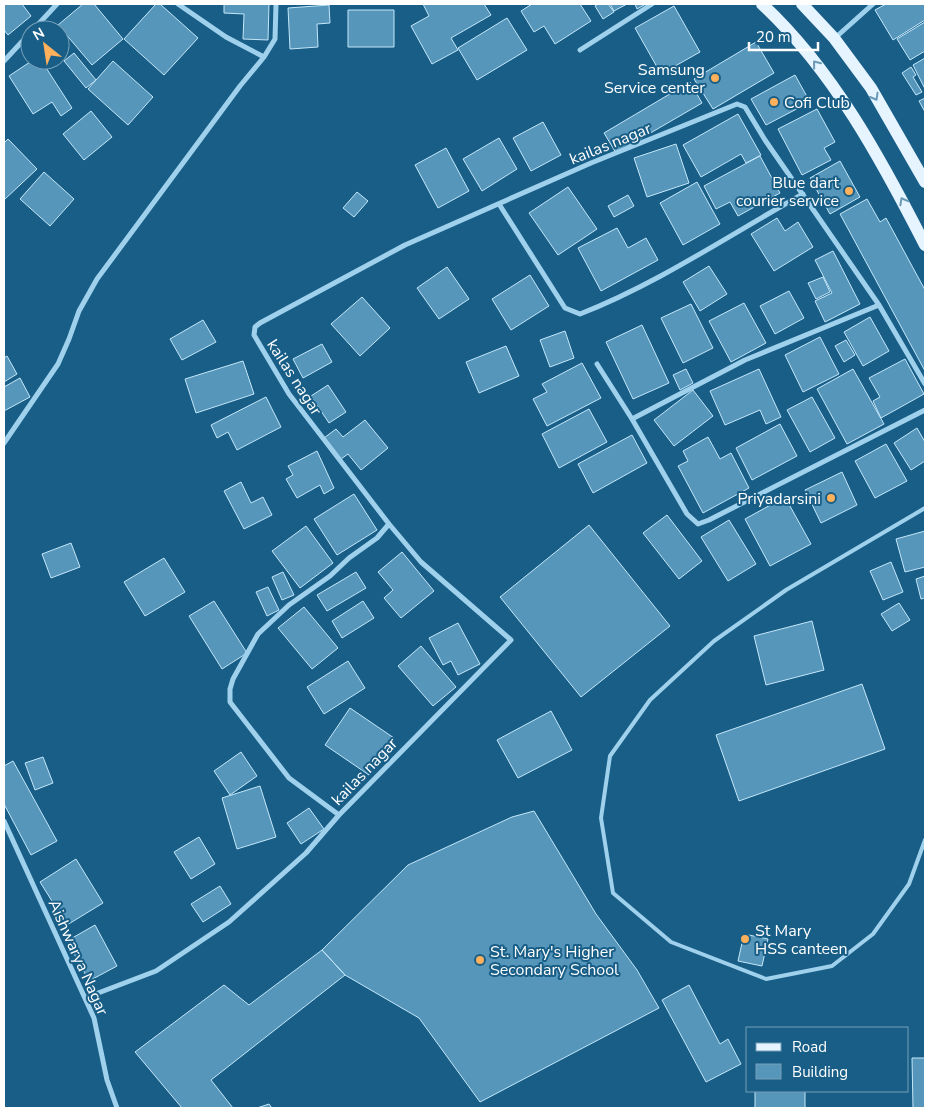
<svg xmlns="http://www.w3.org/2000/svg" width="929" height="1112" viewBox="0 0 929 1112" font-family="'Nunito Sans',sans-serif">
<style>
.building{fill:#5696ba;stroke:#c4e7fa}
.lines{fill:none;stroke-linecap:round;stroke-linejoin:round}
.lane{stroke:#9fd1ed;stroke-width:4}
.street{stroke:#9fd1ed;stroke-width:5}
.primary{stroke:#e5f4ff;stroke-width:12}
.oneway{stroke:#6a9ab7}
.poi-dot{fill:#ffb05b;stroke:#185e87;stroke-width:2}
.labels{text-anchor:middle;stroke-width:4;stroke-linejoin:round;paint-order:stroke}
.poi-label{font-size:16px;fill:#fff;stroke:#185e87;text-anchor:end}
.street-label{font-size:16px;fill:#fff;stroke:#185e87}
</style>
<rect width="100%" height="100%" fill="#185e87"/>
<path class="building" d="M4 4H22L31 16 8 35 4 30Z
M83 4H94L123 39 92 65 58 25Z
M156 4H160L198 38 164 75 124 39Z
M224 4H269L268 40 243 39 244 14 224 13Z
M423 4H484L491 15 451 38 458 50 432 64 411 26 429 16Z
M532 4H580L591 21 555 44 544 26 534 32 521 11Z
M598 4H608L614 12 603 19 595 6Z
M610 4H627L614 11Z
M635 4H646L637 9Z
M886 4H925V20L893 40 875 10Z
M329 5 330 23 317 24 318 47 290 49 288 8Z
M674 6 700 52 661 74 635 28Z
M348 10H394V47H348Z
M507 18 527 50 477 80 458 48Z
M925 22V51L910 60 897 39Z
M756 42 774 73 713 109 694 79Z
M74 53 96 80 86 88 64 61Z
M925 58V89L913 65Z
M33 60H41L72 108 61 116 52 102 33 114 9 76Z
M113 61 153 97 128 125 88 89Z
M911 67 916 75 913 77 922 92 916 95 902 73Z
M795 75 810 102 766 125 751 99Z
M690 82 702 103 616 153 604 133Z
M925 98V112L919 101Z
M817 109 835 142 824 148 831 160 802 175 778 129Z
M91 111 112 137 84 160 63 134Z
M738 114 761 155 746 163 741 154 701 177 683 145Z
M543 122 561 155 531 171 513 138Z
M499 138 517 169 482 191 463 159Z
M8 139 37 169 4 200V143Z
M676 144 689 183 647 197 634 158Z
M446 148 469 191 438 208 415 165Z
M760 156 780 193 738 216 730 202 716 209 704 186Z
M840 161 860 197 830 214 810 178Z
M44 172 74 199 50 226 20 199Z
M697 182 720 224 683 245 660 203Z
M568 187 597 229 558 255 529 213Z
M357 192 368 201 354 217 343 208Z
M628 195 634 206 614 217 608 206Z
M867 199 880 222 886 218 925 290V371L840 214Z
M777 218 785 231 798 222 813 247 774 271 751 234Z
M617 228 628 248 646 238 658 260 601 291 578 248Z
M833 251 860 304 825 322 815 301 832 293 815 260Z
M709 266 727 294 700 311 683 282Z
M447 267 469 299 439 319 417 288Z
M530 275 549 306 511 330 492 299Z
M823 277 830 292 816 299 808 283Z
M789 291 804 318 775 334 760 306Z
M362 297 390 328 360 356 331 324Z
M744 303 766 343 731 362 709 321Z
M691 304 713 348 683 363 661 318Z
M870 317 889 351 863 366 844 332Z
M203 320 216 342 182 360 170 339Z
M642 325 669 383 633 399 606 342Z
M565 331 574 358 550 367 540 340Z
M820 337 839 374 803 392 785 355Z
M846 340 855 355 844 362 835 346Z
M322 344 332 362 303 378 293 359Z
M506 346 519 376 479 393 466 362Z
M7 356 17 374 4 382V358Z
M905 359 924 394 881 418 873 401 880 397 869 378Z
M243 361 254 394 196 413 185 379Z
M582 363 601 398 547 426 533 399 547 392 542 384Z
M686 369 693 383 680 390 673 375Z
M759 369 781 417 766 424 760 410 725 425 710 391Z
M853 369 884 424 847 444 817 389Z
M20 378 30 397 4 411V387Z
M328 385 346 412 329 423 311 396Z
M693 390 713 416 674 446 654 420Z
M266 397 281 427 237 450 228 432 217 438 211 425Z
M812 397 835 438 810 452 787 410Z
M589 409 607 442 559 468 542 434Z
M365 420 388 448 361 470 348 454 341 459 324 438 336 429 343 437Z
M780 424 797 456 752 480 736 448Z
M917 428 925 442V461L911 470 894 443Z
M632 435 647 463 593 493 578 464Z
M708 437 720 459 731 453 749 488 703 513 678 466 688 461 683 451Z
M886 444 907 481 875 498 855 461Z
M317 451 334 488 324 494 320 485 297 498 286 479 293 475 288 466Z
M842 472 857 505 821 523 805 490Z
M241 482 251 503 263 497 272 515 244 529 224 491Z
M354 494 377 530 337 555 314 519Z
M785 497 811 544 770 566 745 519Z
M667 515 702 561 679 579 643 533Z
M729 520 756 564 728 581 701 537Z
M589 525 670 626 581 697 500 597Z
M306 526 333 563 300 588 272 551Z
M925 531V567L905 572 896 539Z
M71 543 80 567 51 578 42 554Z
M402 552 434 591 401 618 384 598 393 590 378 572Z
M164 558 185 592 145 616 124 582Z
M891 562 903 592 883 600 870 571Z
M283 572 294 595 282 600 272 577Z
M356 572 366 588 327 611 317 595Z
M925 576V598L921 599 916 579Z
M268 587 279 610 267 616 256 592Z
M214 601 247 653 222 669 189 616Z
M363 601 374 618 342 638 332 621Z
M899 603 910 620 892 631 881 614Z
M304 607 338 648 312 669 278 628Z
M812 621 824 670 766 685 754 636Z
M458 623 480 664 458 675 451 661 443 665 429 638Z
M421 646 456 687 433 706 398 666Z
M348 661 365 688 324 714 307 687Z
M862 684 885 749 739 801 716 735Z
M350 708 394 738 369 775 325 745Z
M551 711 572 750 518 778 497 740Z
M241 752 257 776 230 795 214 771Z
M43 757 53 783 35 790 25 763Z
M13 761 57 841 31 855 4 804V766Z
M260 786 276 837 237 849 222 798Z
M309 808 324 829 301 844 287 823Z
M534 811 596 914 637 970 659 1008 480 1102 419 1018 345 975 322 950 408 865 512 817Z
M199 837 215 864 191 879 174 852Z
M76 859 103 903 67 925 40 882Z
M220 886 231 904 203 922 191 904Z
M95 925 117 966 89 981 67 941Z
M744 934 768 939 762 966 738 961Z
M322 950 345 975 211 1080 233 1108H182L135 1052 224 985 249 1005Z
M689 985 720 1044 728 1039 741 1064 706 1082 662 1000Z
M912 1058H925V1108H913Z
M755 1091H805V1108H755Z
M269 1104 272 1108H257Z"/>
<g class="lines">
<path class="lane" d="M925 508 786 590 714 641 650 700 610 756 601 818 613 893 671 942 766 979 832 966 873 934 909 884 925 840"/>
<path class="street" d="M178 4 226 37 264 57
M33 30 57 4
M835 38 873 4
M580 50 652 4
M4 61 30 33
M499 204 565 308 580 314C659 283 729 235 803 194
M597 364 632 419 687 514 698 524 709 520 925 410
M632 419 745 360 879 305
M4 443 58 364 69 339 79 311 97 279 240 86 264 57 275 39 276 4
M339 815 289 778 230 702V689L233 679 258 634 289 605 330 576 349 558 377 538 389 524
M4 821 94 1018 107 1080 117 1108
M85 998 156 971 229 922 306 853 339 815 511 640 421 562 389 524 289 394 254 335 255 327 260 323 405 245 591 163 737 104 745 107 765 140 879 305 925 384"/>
<path class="primary" d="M762 4C833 70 881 159 925 245
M802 4 834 38 871 88 925 182"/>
</g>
<defs><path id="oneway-chevron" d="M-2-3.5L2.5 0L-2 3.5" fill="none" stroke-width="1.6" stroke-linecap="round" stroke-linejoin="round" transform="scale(1.25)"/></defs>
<g class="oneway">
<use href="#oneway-chevron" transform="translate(816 64) rotate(-129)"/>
<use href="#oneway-chevron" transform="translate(875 97) rotate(60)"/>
<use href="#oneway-chevron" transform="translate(903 201) rotate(-118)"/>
</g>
<g class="poi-dot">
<circle cx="715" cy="78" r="5"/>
<circle cx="774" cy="102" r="5"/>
<circle cx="849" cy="191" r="5"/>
<circle cx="831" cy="498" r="5"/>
<circle cx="745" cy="939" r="5"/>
<circle cx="480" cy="960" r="5"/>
</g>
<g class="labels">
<g class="poi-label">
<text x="705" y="75">Samsung<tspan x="705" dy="18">Service center</tspan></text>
<text x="784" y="108" text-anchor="start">Cofi Club</text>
<text x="839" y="188">Blue dart<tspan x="839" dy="18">courier service</tspan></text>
<text x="821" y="504">Priyadarsini</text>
<text x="755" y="936" text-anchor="start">St Mary<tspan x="755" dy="18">HSS canteen</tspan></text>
<text x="490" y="957" text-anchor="start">St. Mary's Higher<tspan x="490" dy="18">Secondary School</tspan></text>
</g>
<g class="street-label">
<text transform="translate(610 143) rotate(-22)" y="6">kailas nagar</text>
<text transform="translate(295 377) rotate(57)" y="6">kailas nagar</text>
<text transform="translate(364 771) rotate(-46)" y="6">kailas nagar</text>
<text transform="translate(79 957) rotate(66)" y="6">Aishwarya Nagar</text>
</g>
</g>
<rect width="929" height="1112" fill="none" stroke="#ffffff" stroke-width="10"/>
<rect x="746" y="1027" width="162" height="65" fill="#185e87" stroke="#749eb7"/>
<rect x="756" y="1043" width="25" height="8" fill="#e5f4ff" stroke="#749eb7"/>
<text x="792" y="1052" font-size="15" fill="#ffffff">Road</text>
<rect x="756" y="1064" width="25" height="15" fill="#5696ba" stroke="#749eb7"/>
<text x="792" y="1077" font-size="15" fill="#ffffff">Building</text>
<g transform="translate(45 45) rotate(330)"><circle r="24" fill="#185e87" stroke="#749eb7"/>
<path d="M0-4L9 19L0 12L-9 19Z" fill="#ffb05b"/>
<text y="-8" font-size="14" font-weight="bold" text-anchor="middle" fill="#ffffff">N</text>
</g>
<path d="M749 42v8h69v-8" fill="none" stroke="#ffffff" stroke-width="2.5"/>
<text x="756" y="42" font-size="15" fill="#ffffff" stroke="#185e87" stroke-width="4" paint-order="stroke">20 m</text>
</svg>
